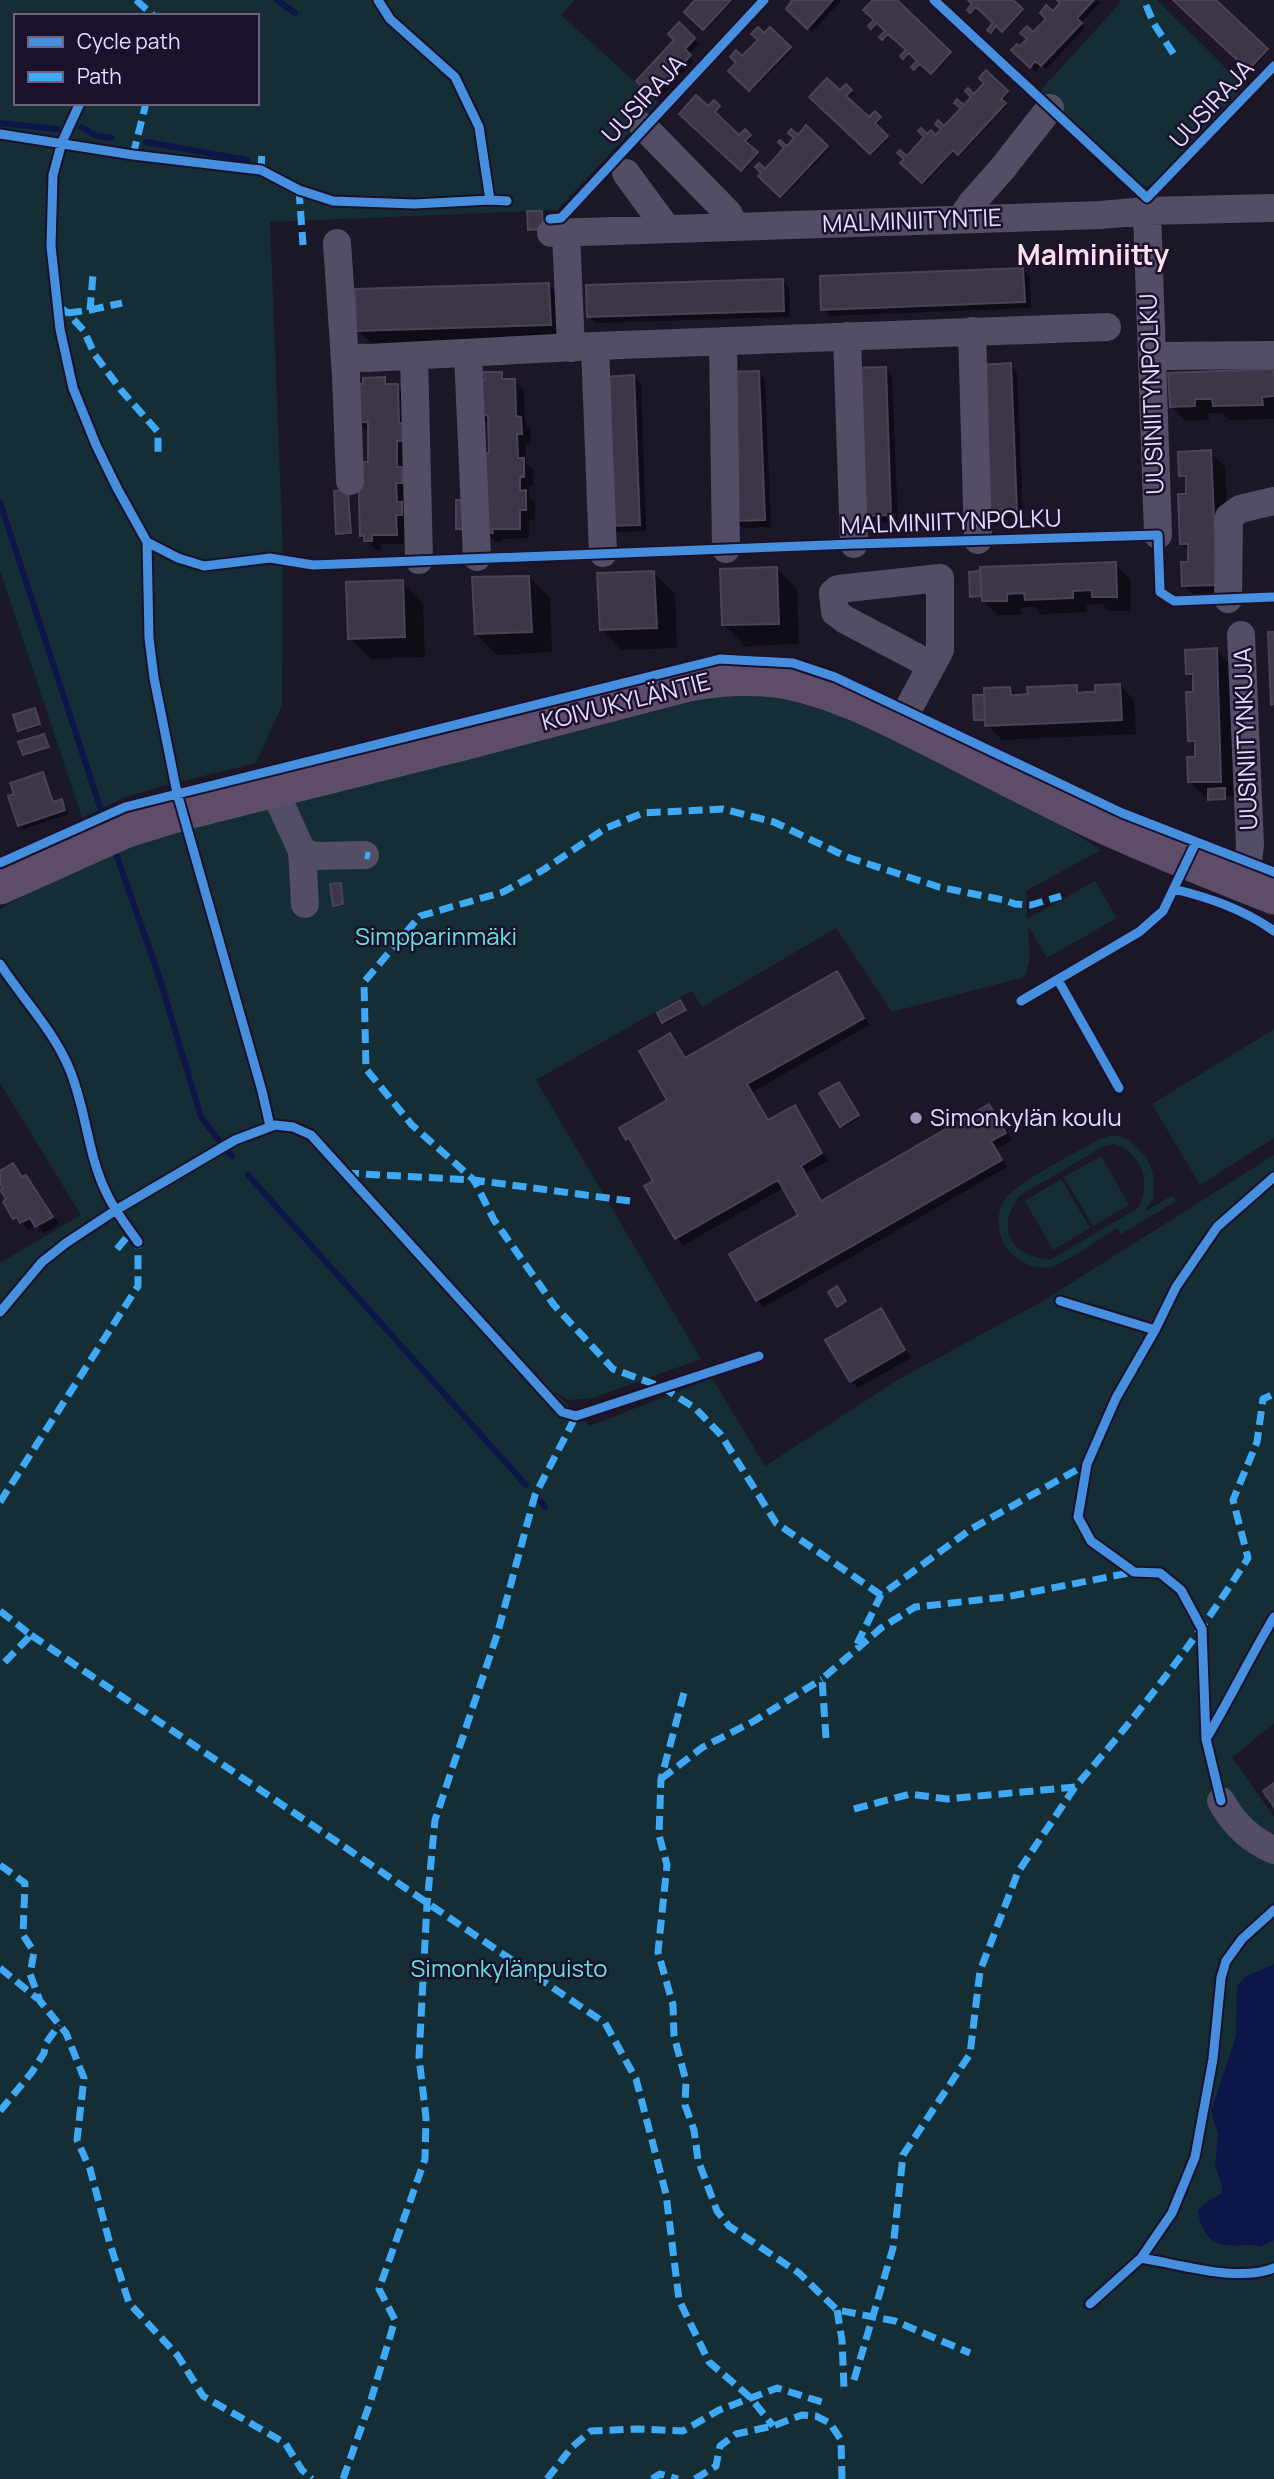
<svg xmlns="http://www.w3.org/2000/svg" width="1274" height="2479" viewBox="0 0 1274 2479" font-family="Manrope,sans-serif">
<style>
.green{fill:#152d34;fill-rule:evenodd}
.water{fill:#0d1548}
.shadow{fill:#0007}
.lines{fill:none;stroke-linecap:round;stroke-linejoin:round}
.stream{stroke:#0d1548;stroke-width:6}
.building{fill:#3c3647;stroke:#4b4258;stroke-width:2}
.minor{stroke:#534d66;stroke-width:28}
.major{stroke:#5d4d6b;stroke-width:35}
.quiet{stroke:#3fa9f5;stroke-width:7;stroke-dasharray:14 7;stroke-linecap:butt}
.cycleway-casing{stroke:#1b112c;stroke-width:13}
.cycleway{stroke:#468fdf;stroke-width:9}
.poi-dot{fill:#a097b3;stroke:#1b112c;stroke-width:2.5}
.labels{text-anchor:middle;stroke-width:5;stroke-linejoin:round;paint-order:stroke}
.street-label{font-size:24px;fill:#e7dcff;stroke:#1b112c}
.park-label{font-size:24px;fill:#65e2dc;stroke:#1b112c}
.poi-label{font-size:24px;fill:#e7dcff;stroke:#1b112c;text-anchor:start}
.quarter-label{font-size:28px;font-weight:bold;fill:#ffdeec;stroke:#1b112c}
</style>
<rect width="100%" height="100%" fill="#1c1726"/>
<path class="green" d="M0 0H575L561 15 658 103 557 210 270 222 283 551 282 705 256 763 159 787 123 798 82 818 0 571ZM16 16H257V103H16Z
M1119 0H1157L1245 87 1153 185 1148 187 1136 182 1038 93 1121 2Z
M717 690 784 693 895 734 1033 807 1101 850 1026 891 1027 919 1095 881 1117 918 1047 958 1028 926 1030 959 1025 977 892 1012 836 928 702 1007 692 991 536 1080 701 1359 593 1398 568 1400 555 1392 590 1426 712 1378 765 1466 899 1379 1041 1302 1274 1155V1724L1232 1757 1274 1817V2479H0V1263L81 1215 0 1083V909L110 845Z
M1274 1029V1138L1200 1185 1152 1104Z
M1112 1135 1128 1139 1147 1158 1154 1177 1153 1199 1144 1212 1173 1195 1176 1201 1121 1234 1117 1228C1104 1236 1064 1264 1052 1267 1035 1271 1014 1260 1005 1246 998 1234 996 1216 1002 1204 1010 1185 1079 1151 1100 1139ZM1115 1144C1142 1154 1152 1184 1138 1208L1050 1260C1011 1255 995 1231 1019 1196L1104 1146Z
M1101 1156 1129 1205 1093 1226 1064 1177Z
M1061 1179 1090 1228 1053 1250 1025 1201Z"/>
<path class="water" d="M1274 1964V2240L1261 2247C1243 2241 1226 2252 1210 2238 1202 2230 1200 2222 1198 2211L1204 2204 1222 2193V2186L1215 2165 1218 2134 1211 2111 1236 2036 1237 1986 1245 1977Z"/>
<path class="shadow" d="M697 0H734L706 30 686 11Z
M793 0H842L812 32 788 9Z
M875 0H894L952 55 933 74 923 64 917 70 914 67 920 61 912 53 906 60 904 58 908 50 891 34 885 40 883 38 888 31 879 23 874 29 870 26 876 20Z
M971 0H1011L1023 12 1005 32 999 26 993 33 990 30 996 23 978 7 973 13 969 10 975 4Z
M1060 0 1101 1 1080 24 1085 28 1046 69 1041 65 1035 71 1013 50 1020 49 1063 3Z
M1176 0H1213L1268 52 1251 71Z
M679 25 699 44 688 55 694 61 658 100 638 81 677 40Z
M770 29 792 50 752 91 731 71Z
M987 73 1009 94 1002 101 1007 106 961 155 956 150 925 184 902 163 927 136 936 137 964 108 987 83Z
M846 86 853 93 847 99 869 120 875 114 881 120 876 126 889 138 873 155 812 97 840 93Z
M714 103 720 109 715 115 739 137 745 131 751 138 746 144 758 155 743 172 681 114 708 109Z
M807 128 829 149 783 197 761 176Z
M1022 270 1030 277 1031 308 830 316 823 309Z
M782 280 789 288 790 317 596 323 589 316Z
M549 285 563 299 564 339 373 345 358 330Z
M1010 365 1017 372 1023 518 994 519 987 512Z
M885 369 892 376 898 522 868 523 861 516Z
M1274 371V419L1229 420 1222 413H1208L1209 420 1186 421 1171 406Z
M758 373 765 380 771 527 743 528 736 521Z
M501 374 509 381H514L524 390 525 423 530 428 531 443H526V463L533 470V486H529V496L535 502V519L529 520V538L501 539 502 542H496L482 528 491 455 490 425 478 415 487 382Z
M634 377 641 384 646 531 617 532 610 525Z
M384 379 391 386H397L407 396 406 544H381V550H376L362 535 370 464V431H367L357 422Z
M1210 452 1225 467 1231 599 1199 600 1184 585 1190 563V552L1182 544 1188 495V482L1180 475Z
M336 493 350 494 352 535 338 534Z
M1115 564 1130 579 1131 611H1109L1102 604 1087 605V612L1041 614 1035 607 1021 608V615H998L983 601V597L972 596 971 573Z
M776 568 797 589 799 644 745 646 724 625Z
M654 573 675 594 677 648 622 650 601 629Z
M529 577 550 598 552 652 497 655 476 634Z
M402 582 423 603 425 657 371 659 350 638Z
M1216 650 1231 665 1235 796H1226V800L1212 801 1210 796H1204L1190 782 1197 759V748L1189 740 1195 681 1188 674Z
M1120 685 1134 700 1136 734 1002 740 987 725V721L975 720V696H986L1010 689 1017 696 1076 687 1083 694 1097 693Z
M35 710 41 726 22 732 20 730Z
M44 736 49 749 26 756 24 755Z
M43 774 47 779 55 803 61 801 66 805 69 814 24 829 19 825Z
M340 885 344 906H336L334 905Z
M836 973 843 980 869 1025 753 1092 770 1121 794 1107 801 1114 828 1161 806 1173 823 1202 989 1106 996 1113 1012 1140 997 1149 1007 1167 764 1307 757 1300 801 1216 785 1187 684 1245 676 1238 647 1187 656 1182 634 1146 627 1139 669 1101 670 1035 687 1059Z
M682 1004 686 1012 666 1024 659 1014Z
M840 1086 859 1118 843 1128 841 1126Z
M13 1166 24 1178 26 1177 33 1184 59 1224 44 1233 36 1225 29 1230 15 1218 5 1202 9 1200 0 1182V1173Z
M880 1310 887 1317 911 1358 858 1388 851 1381 828 1341Z"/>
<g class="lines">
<path class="stream" d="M277 0 295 13
M0 123 57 129
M81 127 97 136 112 138
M146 142 247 160
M0 502 100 807
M116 854 158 973 201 1117 218 1139
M228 1152 232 1156
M248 1175 526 1485
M540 1501 545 1507"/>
</g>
<path class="building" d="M695 0H731L703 30 684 12Z
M791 0H833L807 29 786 9 792 1Z
M873 0H897L951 52 931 74 920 64 914 70 911 67 917 61 909 53 903 59 900 56 906 50 888 34 882 40 879 37 885 31 877 23 871 29 868 26 874 20 863 10Z
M968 0H1013L1023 9 1002 32 996 26 991 33 987 30 993 23 976 7 970 13 967 10 972 4Z
M1057 0H1094L1077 18 1082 23 1041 66 1035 61 1030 68 1011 50 1017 44 1020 46 1027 39 1020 33 1027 26 1033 32 1046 19 1040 13 1046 5 1053 11 1060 3Z
M1173 0H1216L1268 49 1248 70Z
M679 22 695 38 685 49 691 55 652 97 636 81 674 40 668 34Z
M758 27 764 33 770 27 791 47 749 91 728 71 736 63 730 57 736 50 742 56 758 40 751 34Z
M986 70 1008 91 1001 99 1006 103 958 155 953 150 922 183 900 163 904 159 897 153 900 150 907 156 924 137 918 131 921 128 927 134 931 130 936 135 941 129 935 124 938 120 944 126 961 108 954 103 957 99 964 105 971 97 965 91 968 88 974 94 984 83 979 78Z
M827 78 840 90 846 84 852 90 846 96 869 117 875 111 881 117 875 123 888 136 870 154 809 97Z
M696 95 708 106 714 100 720 106 715 112 739 135 745 129 751 135 745 141 758 152 741 171 679 114Z
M806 125 828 146 780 197 758 176 761 173 755 167 759 163 765 169 784 148 778 142 780 140 787 146 794 138 788 133 791 129 798 135Z
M527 211H542L543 229 528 230Z
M1023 268 1025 302 821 310 820 276Z
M783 279 784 311 587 317 586 285Z
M549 283 551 325 356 331 355 289Z
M1011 363 1017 511 985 512 979 365Z
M886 367 891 515 859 516 854 368Z
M1274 369V396L1262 397 1263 405 1213 406 1212 399H1195V406L1170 407 1168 373Z
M759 371 765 520 734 521 728 372Z
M484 372H502V379H515L516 416 521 417 522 434H517L518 458H524V477H520V491L526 490V510H520V529H492L493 533H485L477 454 489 453 488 415 476 416 475 381 485 380Z
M634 375 640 525 608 526 603 377Z
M385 377V384H398L399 423H404L405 441H397V467H402L403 483H396L397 502H402V515H396L397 535H372V541H364V535L360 536 358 462H368V422H355L354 384H363V378Z
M1211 450 1217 585 1182 586 1181 562H1188V544H1180L1178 494H1186V476H1179L1178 452Z
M348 490 351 533 336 534 334 491Z
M456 500H469V529H456Z
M1116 562 1117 597H1092V590L1073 591V598L1025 600 1024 593 1007 594V601H982L980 567Z
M777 567 779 624 722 625 720 569Z
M654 571 657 628 600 630 597 573Z
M980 571 981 596 970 597 969 572Z
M529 576 532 632 475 634 472 577Z
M403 580 405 637 348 639 346 582Z
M1268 632H1274V704L1271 705Z
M1217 648 1221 782H1188L1187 757H1195V741H1188L1186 692H1193V674H1186L1185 650Z
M1120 684 1122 720 985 726 984 688 1010 687 1011 695H1019L1028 694 1027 687 1077 685V693L1086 692H1095V685Z
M973 695H984L985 720H974Z
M35 708 40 724 18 731 13 715Z
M44 734 49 747 23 755 18 742Z
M43 772 53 802 62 799 65 810 18 826 8 796 14 794 10 783Z
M1225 788V799L1208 800V789Z
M341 883 343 904 333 906 330 884Z
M837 971 864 1018 747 1084 768 1120 795 1105 822 1153 801 1166 821 1201 989 1104 1006 1133 991 1141 1002 1160 756 1301 729 1254 798 1215 778 1180 675 1239 644 1186 653 1181 629 1138 626 1140 619 1128 667 1100 639 1051 670 1033 685 1058Z
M680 1000 686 1010 662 1023 657 1013Z
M839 1082 859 1115 840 1127 819 1093Z
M13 1163 22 1177 26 1175 53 1217 35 1227 30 1218 20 1223 17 1217 13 1219 3 1202 6 1199 0 1190 3 1188 0 1184V1171Z
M837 1286 846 1301 837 1307 828 1292Z
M881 1308 905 1350 850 1382 825 1340Z
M1274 1783V1807L1263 1791Z"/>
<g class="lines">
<path class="minor" d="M644 127 728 213 735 227
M626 173 667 229
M1147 211 1158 535
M961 219 971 204 1002 169 1050 108
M551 233 1100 215 1147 211 1274 208
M566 233 571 348
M337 243 346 375 350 481
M972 331 978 540
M847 336 854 544
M723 341 726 549
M595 346 603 553
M468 354 477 557
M414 356 419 560
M1162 356 1274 355
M345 357 368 358 595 346 1107 327
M1228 599 1229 517 1240 509 1274 501
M900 724 940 650V578L838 589 833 593 835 612 844 619 931 665
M274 790 302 851 305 904
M302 851 313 856 365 855
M1239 883 1248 862 1250 845 1241 635
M1221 1801C1233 1823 1250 1840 1274 1850"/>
<path class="major" d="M0 887 127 830 183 813 471 741 688 684C721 678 754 676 788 682 837 692 882 715 926 737 981 765 1036 794 1092 821 1152 849 1213 873 1274 897"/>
<path class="quiet" d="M136 0 154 16
M1146 5 1154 24 1175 56
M133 155 146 103
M261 170 262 151
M299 190 303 245
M58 306 68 313 84 331 95 355 121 390 158 432V455
M90 310 122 303
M68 313 90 310 93 275
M365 855 370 856
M345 1173 474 1180 630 1201
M117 1249 127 1237 126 1225
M0 1502 138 1286V1242
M881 1595 776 1523 721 1435 695 1408 662 1387 613 1369 554 1305 494 1220 474 1180 412 1125 366 1069 364 982 420 916 503 892 543 870 606 828 643 813 723 809 774 822 847 857 939 887 1004 900 1015 904 1031 905 1061 896
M0 1611 31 1635 0 1667
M31 1635 605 2023 636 2079 666 2194 679 2300 709 2362 751 2398 773 2426
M857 1644 881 1595 971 1529 1087 1464
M684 1693 661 1779 659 1835 667 1865 658 1952 673 2005 674 2036 686 2081 685 2105 694 2130 698 2160 717 2211 729 2226 799 2273 837 2310 895 2321 970 2353
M826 1738 822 1679 881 1628 915 1607 1006 1597 1134 1572
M661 1779 703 1747 754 1721 822 1679
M854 1809 910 1794 947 1799 1075 1787C1138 1715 1197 1639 1248 1558L1233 1500 1257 1442 1263 1399 1274 1394
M0 1865 25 1883 23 1935 34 1952 30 1974 40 2001 66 2033 84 2078 77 2140 90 2169 110 2244 129 2303 178 2356 203 2396 285 2443 302 2470 312 2479
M0 1968 38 1999
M0 2111 32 2072 44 2053 46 2043 59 2025
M837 2310 842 2340 844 2388
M854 2380 893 2248 903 2155 970 2054 980 1971 1018 1872 1075 1787
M343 2479 370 2403 395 2320 379 2289 425 2159 426 2118 419 2057 427 1904 435 1820 497 1635 535 1495 576 1416
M547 2479 572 2447 591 2431 638 2429 683 2431 719 2410 777 2388 825 2403
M652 2479 660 2474 678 2479
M695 2479 716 2466 720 2446 736 2434 773 2426 802 2415 816 2416 830 2423 841 2440 842 2479"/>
<defs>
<path id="cycleway" d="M378 0 390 19 455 77 479 127 490 200
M934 0 1147 198 1274 66
M80 103 62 142 53 175 51 246 60 329 73 388 96 445 117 488 147 542 178 558 204 566 270 558 313 565 854 544 1158 535 1160 592 1174 601 1274 597
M0 134 133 155 261 170 299 190 333 201 414 204 490 200 507 201
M550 219 561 218 764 0
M147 542 149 638 154 678 177 793 262 1091 270 1126
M0 863 125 807 720 659 793 663 835 677 1122 813 1274 872
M1174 889C1210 898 1243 909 1274 931
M0 964C22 998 53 1030 69 1068 86 1107 87 1153 106 1192 114 1210 127 1226 138 1242
M1058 980 1119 1088
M1021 1001 1139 932 1163 911 1196 842
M1060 1301 1155 1330
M0 1312 42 1262 66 1243 116 1210 235 1140 275 1125 293 1127 311 1135 562 1412 576 1416 759 1356
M1206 1739 1202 1629 1181 1590 1160 1573 1134 1572 1091 1541 1078 1517 1087 1464 1116 1398 1155 1330 1176 1287 1217 1227 1274 1177
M1221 1801 1206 1739C1230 1699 1250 1657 1274 1617
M1141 2258 1172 2213 1195 2157 1213 2059 1221 1978 1226 1961 1242 1939 1274 1910
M1090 2304 1141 2258C1180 2264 1237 2283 1274 2268"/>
</defs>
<use href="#cycleway" class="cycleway-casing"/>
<use href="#cycleway" class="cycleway"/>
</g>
<circle class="poi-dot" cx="916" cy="1118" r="7"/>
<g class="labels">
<g class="street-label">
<text transform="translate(644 99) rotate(-47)" y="8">UUSIRAJA</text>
<text transform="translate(1212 104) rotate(-47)" y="8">UUSIRAJA</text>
<text transform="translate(912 221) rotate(-2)" y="8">MALMINIITYNTIE</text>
<text transform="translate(1152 394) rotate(-92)" y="8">UUSINIITYNPOLKU</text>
<text transform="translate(951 522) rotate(-2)" y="8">MALMINIITYNPOLKU</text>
<text transform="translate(626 702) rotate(-14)" y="8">KOIVUKYLÄNTIE</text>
<text transform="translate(1246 739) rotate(-92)" y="8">UUSINIITYNKUJA</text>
</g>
<g class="park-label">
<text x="436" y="945">Simpparinmäki</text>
<text x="509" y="1977">Simonkylänpuisto</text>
</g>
<g class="poi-label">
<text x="930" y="1126">Simonkylän koulu</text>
</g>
<g class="quarter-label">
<text x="1093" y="265">Malminiitty</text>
</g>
</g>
<rect x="14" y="14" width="245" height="91" fill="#1b112c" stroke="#6d6280" stroke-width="2"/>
<rect x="28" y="37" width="35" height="10" fill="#468fdf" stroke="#6d6280" stroke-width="2"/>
<text x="77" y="49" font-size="21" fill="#e7dcff">Cycle path</text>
<rect x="28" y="72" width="35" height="10" fill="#3fa9f5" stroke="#6d6280" stroke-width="2"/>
<text x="77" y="84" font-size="21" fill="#e7dcff">Path</text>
</svg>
